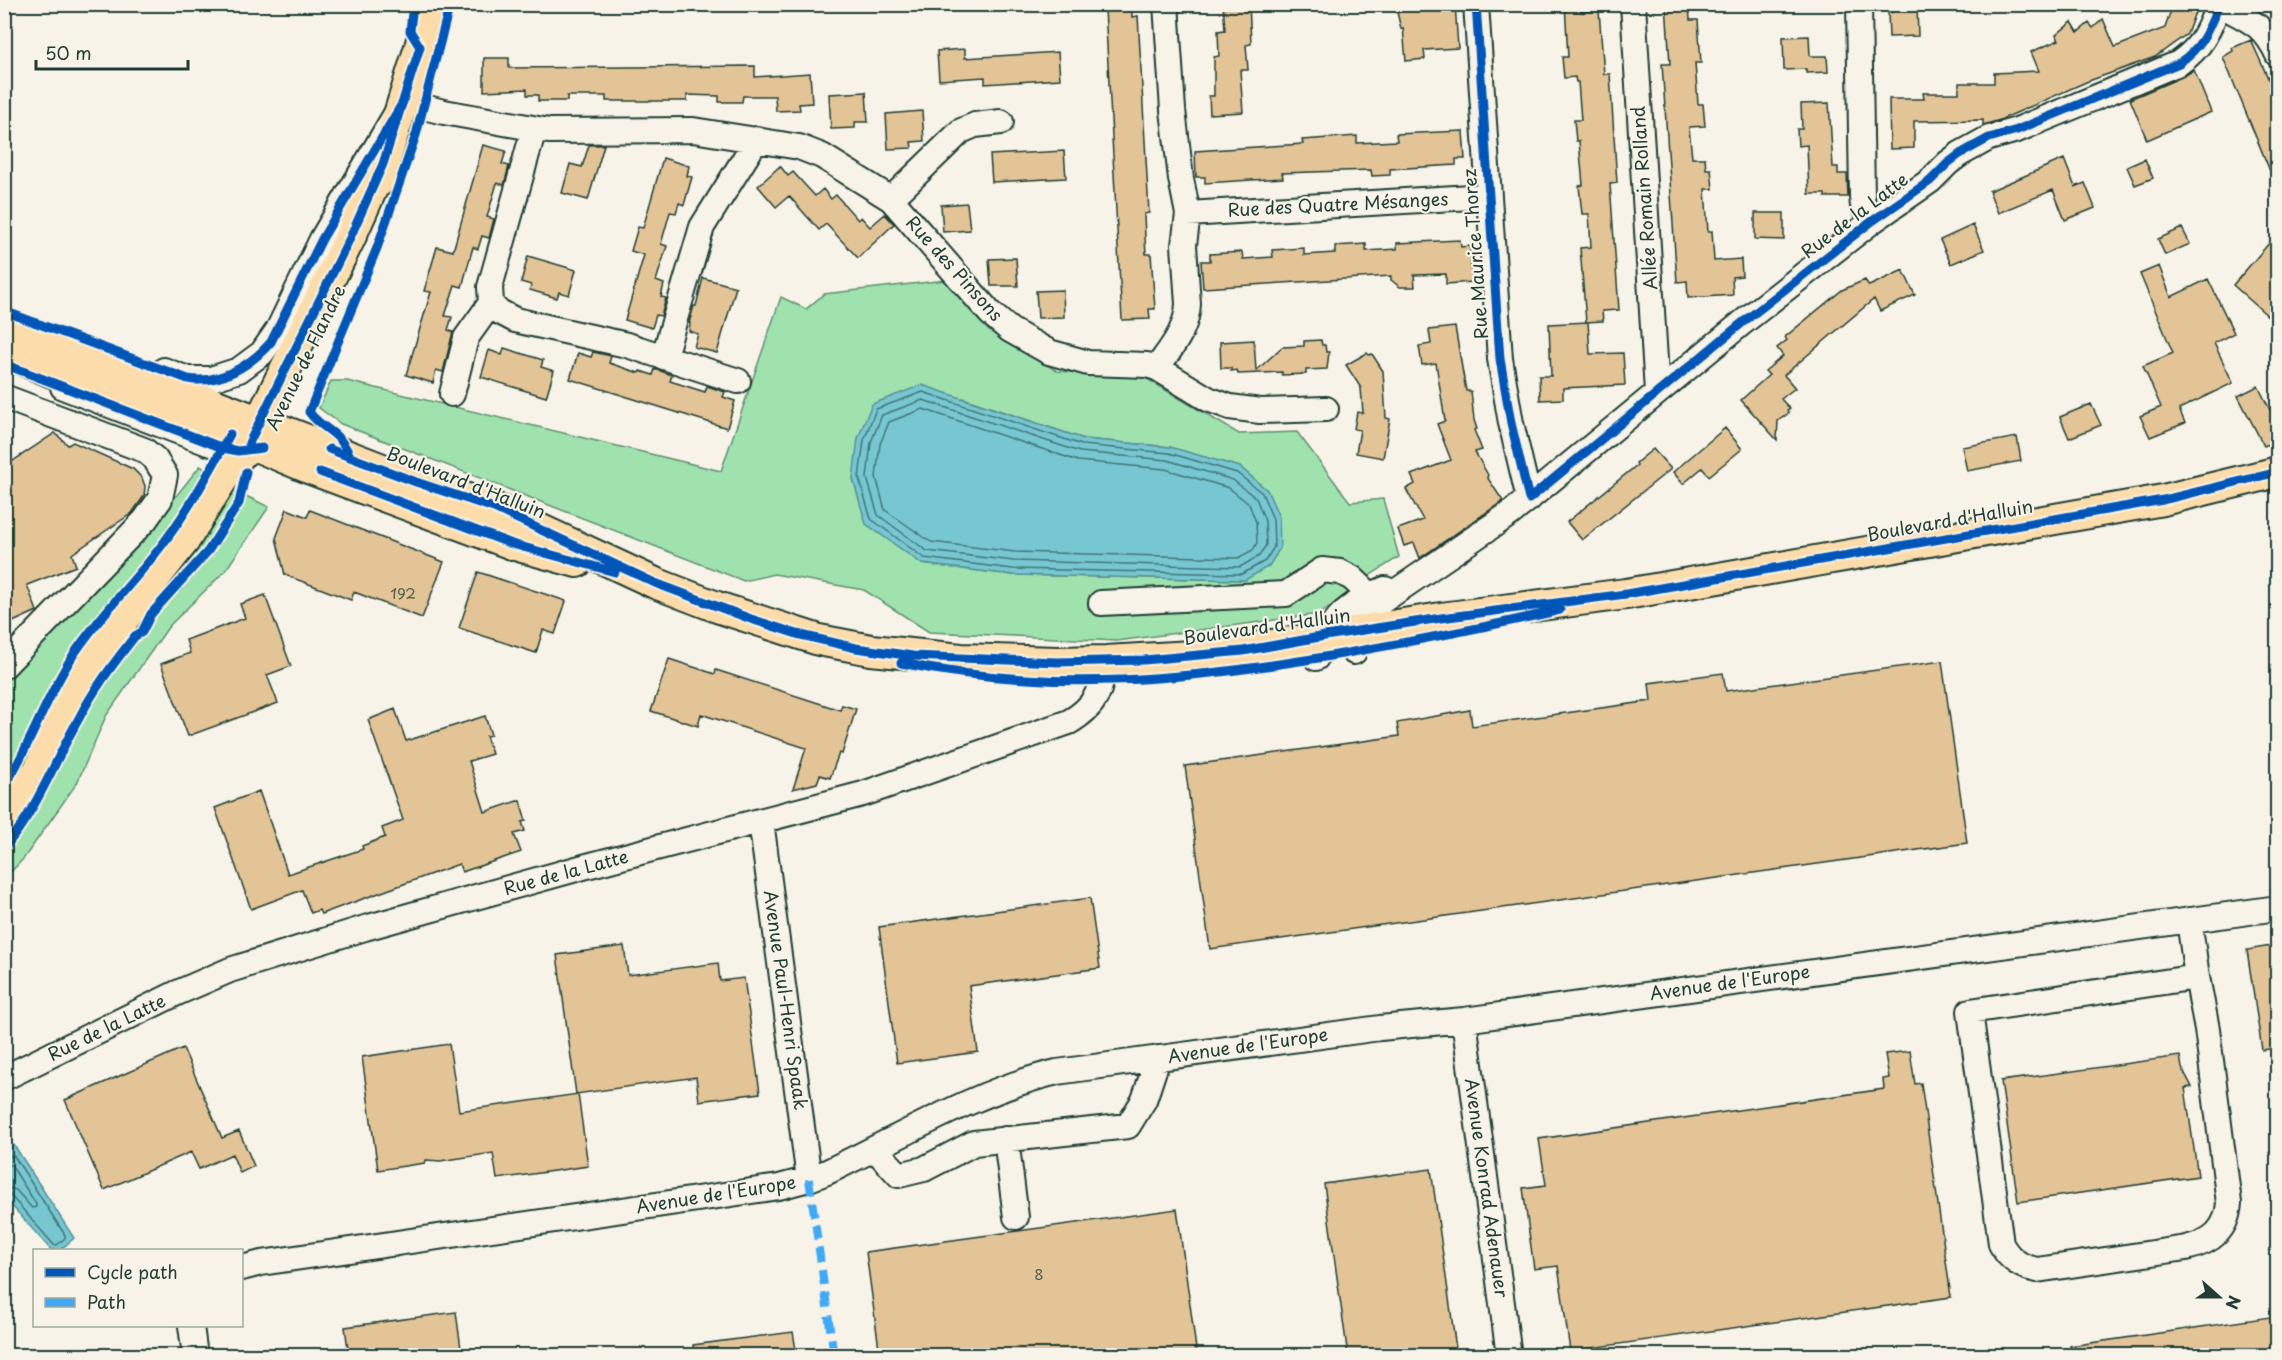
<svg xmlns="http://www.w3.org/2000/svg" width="2282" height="1360" viewBox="0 0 2282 1360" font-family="'Playpen Sans',sans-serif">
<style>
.green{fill:#9fe2ae;stroke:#5f9071;stroke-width:1.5;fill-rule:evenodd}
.water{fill:#77c7d3;stroke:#549093;stroke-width:1.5}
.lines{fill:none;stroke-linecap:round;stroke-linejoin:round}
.shore{stroke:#427474;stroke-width:1.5}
.building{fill:#e3c496;stroke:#1f3d34;stroke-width:1.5}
.minor-casing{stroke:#1f3d34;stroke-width:28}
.major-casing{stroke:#1f3d34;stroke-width:34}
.minor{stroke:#f7f3e8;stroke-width:24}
.major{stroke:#fddcac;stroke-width:30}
.quiet{stroke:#3fa9f5;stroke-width:8;stroke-dasharray:15 8;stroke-linecap:butt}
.cycleway-casing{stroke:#f7f3e8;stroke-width:13}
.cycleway{stroke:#0057b8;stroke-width:9}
.labels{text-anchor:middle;stroke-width:4.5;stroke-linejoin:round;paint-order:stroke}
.number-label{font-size:15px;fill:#505f4c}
.street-label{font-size:18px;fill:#1f3d34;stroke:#f7f3e8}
</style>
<rect width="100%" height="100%" fill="#f7f3e8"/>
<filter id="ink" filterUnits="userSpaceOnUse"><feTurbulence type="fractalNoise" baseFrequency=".0167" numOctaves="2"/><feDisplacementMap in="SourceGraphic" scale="12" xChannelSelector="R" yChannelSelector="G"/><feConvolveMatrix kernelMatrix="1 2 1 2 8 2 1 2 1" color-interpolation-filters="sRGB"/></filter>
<g filter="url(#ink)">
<path class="green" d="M946 280 988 330 1057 371 1144 377 1239 434 1297 432 1350 502 1383 499 1399 557 1372 574 1320 614 1117 641 929 632 864 590 774 574 744 581 341 424 319 408 331 381H347L721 471 781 297 806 309 824 294ZM963 398 1084 439 1170 447 1245 580 1013 575 922 564Z
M200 466 248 497 269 507 225 571 169 626 106 716 77 783 24 858 5 878V678L24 660 157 520Z"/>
<path class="water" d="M922 385 1084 439 1170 447 1240 467 1267 490 1279 517 1280 548 1269 566 1245 580 1013 575 922 564 866 524 853 479 858 438 872 404Z
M14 1145 74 1238 60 1250H51L5 1198V1152Z"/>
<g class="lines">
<path class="shore" d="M923 392 1082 445 1169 453 1237 473 1262 493 1273 519 1274 547 1265 561 1242 574 1013 569 924 558 871 519 859 478 864 440 876 409Z
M923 400 1080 452 1167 460 1233 480 1256 498 1265 521 1266 545 1259 556 1240 567 1014 561 927 551 878 515 867 478 871 442 882 415Z
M923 409 1078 461 1165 469 1229 488 1249 504 1256 522 1257 543 1253 550 1238 558 1015 552 931 542 885 510 876 477 880 444 889 422Z
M4 1156H14L65 1235V1238L57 1245H54L11 1196 4 1194
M4 1164 11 1165 36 1204V1207L32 1208 16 1190 4 1187"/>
</g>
<path class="building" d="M1223 4H1249L1251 44 1246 45 1248 70H1240L1243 112 1210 114 1209 96H1214V57L1219 56 1218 31 1225 30Z
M1431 4H1455L1458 48 1424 50 1425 59 1406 61 1403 28 1401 29 1397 12H1399V7Z
M1565 4H1581L1582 12 1599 11 1604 74H1610L1617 183 1610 184 1619 310 1602 311 1603 321 1586 322 1580 248 1591 247 1589 214H1582L1579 186 1583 185 1579 141H1576L1574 120H1581L1578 82H1576L1575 77 1564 78 1562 57H1568Z
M1666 4H1689L1690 20H1698L1701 63H1695L1698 104H1703L1705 126 1689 127 1692 158H1705L1706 169H1711L1713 189H1705L1708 232 1712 231 1714 261 1741 259 1742 276 1732 277 1733 295 1688 298 1687 281 1677 282 1662 64H1670Z
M1891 4H1917L1918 36 1889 37 1888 12H1892Z
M2173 4H2198L2187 34 2155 57 2086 82 2000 120 1983 125V120L1914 121V148L1890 149 1889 99H1924L1923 93H1959V83H1994V73L2039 71 2031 52 2059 40 2056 35 2072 22 2078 32 2089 23 2093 28 2103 19 2115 47 2165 28Z
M1132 8V17L1138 16 1149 213 1144 214 1145 238 1146 254H1151L1155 309H1149L1150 319 1122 320 1105 9Z
M1809 36 1810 56H1827L1828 72 1806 73V69L1784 70 1783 37Z
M2251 40 2273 89 2277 88V188L2223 57 2233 51 2232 48Z
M965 49V58L1058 52 1060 79 985 84V77L939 80 937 51Z
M484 58H509V68L755 66V77L810 73 812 103 799 104 800 110 776 111 775 96H743L742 102H719V96L687 95V101H606V96H567V101H538V95H527V89L484 91Z
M2194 70 2211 112 2147 140 2130 99 2184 76Z
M866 92 868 122H855V128L831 129 829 94Z
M1829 103 1833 167H1838V174H1847L1848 197H1825V194H1809L1807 145 1798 146 1797 129H1802L1801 104Z
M922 111 924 141 911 142 912 148 888 149 886 114Z
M1463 131 1465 159H1456V165L1390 169V175L1372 176 1371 170 1282 173 1283 178 1205 183V177H1196L1195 151 1303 144 1302 140 1357 136V143L1397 141 1396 134Z
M483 145 506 151 502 164 509 166 504 185 497 183 487 217 494 219 489 238 482 236 478 249 473 247 462 287 455 285 445 316 452 317 448 330 453 332 443 372 436 370 433 383 406 375 431 292 424 291 437 247 453 251Z
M589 145H604L588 200 562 193 570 164 582 167Z
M1064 151 1066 178 992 182 990 155Z
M663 158 689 166 687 176 692 177 684 205 679 203 676 213 670 212 661 244 667 246 656 281 664 284 661 297 666 298 661 316 656 315 652 328 625 320 644 255 631 251 638 227 643 228Z
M2064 159 2075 187 2085 183 2095 208 2065 220 2053 190 1998 213 1989 191Z
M2145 159 2153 178 2135 185 2127 167Z
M780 166 788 176 793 172 815 196 823 189 831 199 836 195 858 220 861 217 870 227 885 214 894 224 858 258 826 224 819 230 789 196 776 207 758 186Z
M967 203 970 230 943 232 941 205Z
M1755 213H1784V240L1755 239Z
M1973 225 1984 250 1951 264 1940 240Z
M2182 228 2190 244 2165 255 2158 239Z
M2277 234V307L2269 317 2233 285Z
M1460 240 1461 247 1470 246 1472 282 1446 284V274L1414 275 1415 287H1400L1391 280V276L1203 288 1201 261H1210V254L1242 252 1243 259 1273 257 1272 250 1304 248V255L1335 253V246L1366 244V251L1397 249V243Z
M528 256 576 270 569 295 559 292 557 298 530 290 531 285 521 282Z
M1016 258 1018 286H991L989 259Z
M2159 266 2171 297 2208 279 2234 333 2214 343 2233 383 2179 409 2185 423 2150 437 2140 416 2161 407 2143 366 2173 353 2140 274Z
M1903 270 1915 295 1880 311 1874 299 1784 375 1795 388 1781 399 1790 409 1787 411 1789 413 1778 421 1777 440 1741 400 1769 375 1765 371 1783 356 1777 348 1787 340 1785 337 1842 290 1865 280 1869 286Z
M703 278 736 287 717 353 694 347 698 334 689 331 690 323H689L694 306H696Z
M1063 290 1064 317 1038 318 1036 291Z
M1588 322 1590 354 1623 353 1625 385 1563 388V399L1540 400 1539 376H1551L1549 324Z
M1455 327 1466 391H1471L1474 420 1477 429 1474 430 1482 450 1475 452 1488 475 1487 477 1503 501 1420 558 1414 543 1404 546 1398 529 1423 520 1406 489 1415 484 1411 475 1451 460 1437 424 1445 421 1436 363 1422 365 1419 346 1431 344 1429 330Z
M1254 340 1256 371 1282 347 1304 346V341L1321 340 1322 345H1325L1326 352H1329L1327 369 1306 370V374L1282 375V372L1238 374 1237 370 1231 371V368H1221L1220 342Z
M504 348 543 360 541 367 554 371 546 397 481 377 489 350 502 355Z
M593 352 611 356 609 363 639 373 640 371 653 375 655 369 672 375 670 381 705 392 707 386 725 392 723 397 735 401 727 428 570 379 578 353 591 357Z
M1367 353 1369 355 1372 354 1383 371 1386 418 1390 419 1383 458 1356 453 1360 430 1354 429 1357 412 1363 413 1361 388 1346 365Z
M2258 386 2277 424V440L2264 446 2238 396Z
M2091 404 2101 425 2069 438 2060 417Z
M1725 428 1742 449 1709 476 1702 468 1683 484 1673 472Z
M55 433 68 445 73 442 133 469 142 478 145 486 144 496 132 513 72 554 76 566 27 585 37 611 4 626V467Z
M2017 437 2021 461 1967 471 1962 447Z
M1653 449 1671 469 1582 540 1567 522 1637 465 1636 463Z
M287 509 307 517 310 510 444 562 422 618 354 592 351 600 285 575 276 538Z
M478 572 566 601 555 634 543 630 536 653 459 628Z
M265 595 291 666 267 675 278 703 188 736 161 664 190 653 186 640 245 618 240 604Z
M669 659 715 674 716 670 840 710 842 705 856 709 842 754 839 753 830 778 820 775 817 783 793 789 806 748 701 714 698 726 651 711Z
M1942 661 1967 843 1210 949 1185 766 1399 736 1397 723 1470 710 1472 726 1651 701 1649 683 1723 673 1726 691Z
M395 709 406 741 485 716 491 735 486 736 492 754 469 761 485 812 520 800 526 821 522 822 525 831 514 834 521 852 462 872 459 864 321 914 319 910 311 913 302 890 251 909 215 808 259 791 288 874 363 849 362 846 385 837 382 828 403 820 368 720Z
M1090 898 1100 968 969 986 978 1052 897 1063 879 927Z
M2277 945V1048L2262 1050 2247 950Z
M624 946 628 975 718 963 720 981 744 978 760 1093 699 1101 696 1077 576 1094 557 955Z
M449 1044 459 1111 578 1094 588 1166 497 1179 493 1153 440 1161 426 1160 425 1163 378 1170 362 1057Z
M183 1048 222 1138 239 1131 254 1166 240 1173 232 1154 199 1169 191 1152 104 1190 65 1100Z
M1910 1051 1915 1084 1921 1083 1951 1297 1570 1351 1558 1266 1534 1269 1523 1188 1546 1185 1539 1139 1884 1089 1883 1079 1889 1078 1885 1054Z
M2180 1056 2182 1068 2192 1087 2185 1088 2198 1176 2018 1202 2001 1081Z
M1431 1169 1457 1356H1348L1324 1184Z
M1177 1209 1197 1356H880L866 1252Z
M456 1312 462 1356H349L345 1327Z
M2277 1316V1356H2071L2070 1346Z
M793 1332 797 1356H694L693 1345Z"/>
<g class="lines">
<defs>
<path id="minor" d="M1476 4 1500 359 1511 423 1529 499
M1633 4 1657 392
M1859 4 1862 197 1863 206 1871 222
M891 199 961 131 975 125 1001 122
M1188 214 1488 196
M491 303 496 310 515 320 627 345 738 381
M664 356 702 227 757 139
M1157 368C1171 348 1187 330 1188 304L1184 245 1188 214 1181 179 1173 110 1166 4
M164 370 188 379H211L239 370 262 353 278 330 322 239 403 102 444 112 549 131 693 130 799 147 822 156 891 199 990 313 1010 330 1049 352 1088 363 1147 365 1157 368 1208 399 1230 407 1260 411 1326 409
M63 387 208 443 238 451H250
M452 394 466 338 491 303 490 287 534 129
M4 397 144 450 155 459 165 475 160 499 145 520 4 666
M1101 603 1286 594 1322 570 1340 572 1352 578 1370 595
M1354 652 1362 624 1382 601 1511 513 1742 323 1871 222 1930 181 1948 163 1960 154 1989 138 2017 130 2179 63C2203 46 2208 31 2219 4 2248 20 2263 23 2278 55
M1316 658C1332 618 1345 606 1385 589
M761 821 809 1179
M2189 920 2197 977 2207 1029 2229 1203C2227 1230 2212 1242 2186 1248L2037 1270C2020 1267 2009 1259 2001 1244L1970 1011 2197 977
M1464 1020 1509 1356
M4 1078 177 993 230 970 365 928 587 866 863 794 1069 722C1097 706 1100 691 1106 661
M1006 1139 1016 1217
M875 1149 899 1175 924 1169 974 1143 1128 1126 1144 1100 1158 1058
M242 1268 261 1263 779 1187 809 1179 827 1172C903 1136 976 1091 1057 1072L1380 1028 1464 1020 2278 908
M191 1326 195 1356"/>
<path id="major" d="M378 182 420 47 431 4
M4 323 416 482 494 508 655 583 717 607 819 640 871 650 961 659 1057 662 1106 661 1209 655 1441 618 1626 594 1701 581 2163 500 2278 472
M4 352 52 372 97 384 192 419 311 469 512 544 577 562
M4 822 39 770 67 706 86 673 132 607 184 541 225 475 249 443 349 240 383 164"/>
</defs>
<use href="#minor" class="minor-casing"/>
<use href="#major" class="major-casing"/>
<use href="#minor" class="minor"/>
<use href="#major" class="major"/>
<path class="quiet" d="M809 1179 834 1356"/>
<defs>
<path id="cycleway" d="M1476 4 1500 359 1511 423 1529 499 1742 323 1871 222 1930 181 1948 163 1960 154 1989 138 2017 130 2179 63C2203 46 2208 31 2219 4
M4 311 188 379C220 385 251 365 271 342L322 239 403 102
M4 364 223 448 238 451 262 448
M249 443 349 240 383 164 420 47 410 31 413 4
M329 449 416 482 494 508 655 583 751 619 797 634 856 648 913 656 1057 662 1144 660 1243 651 1325 636 1441 618 1626 594 2163 500 2278 472
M350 456C338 429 323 431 309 412L377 248 416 135 450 4
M320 472 512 544 615 572
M901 663C1053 694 1191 680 1342 654 1415 641 1488 627 1560 610
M4 787C31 745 46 696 74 654 98 618 128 588 155 554 184 518 208 475 230 434
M4 848C37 810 53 764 78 720 94 689 113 664 135 636L142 632 151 614 208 551 239 503 246 472"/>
</defs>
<use href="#cycleway" class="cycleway-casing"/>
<use href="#cycleway" class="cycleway"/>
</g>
</g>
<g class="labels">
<g class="number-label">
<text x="403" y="599">192</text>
<text x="1039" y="1280">8</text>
</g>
<g class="street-label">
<text transform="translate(1645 198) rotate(-94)" y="6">Allée Romain Rolland</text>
<text transform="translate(1338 205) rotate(-3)" y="6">Rue des Quatre Mésanges</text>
<text transform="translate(1855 216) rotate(-37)" y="6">Rue de la Latte</text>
<text transform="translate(1476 254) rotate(-94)" y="6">Rue Maurice Thorez</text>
<text transform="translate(954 269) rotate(48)" y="6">Rue des Pinsons</text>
<text transform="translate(306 358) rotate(-64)" y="6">Avenue de Flandre</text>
<text transform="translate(466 483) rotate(21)" y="6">Boulevard d'Halluin</text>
<text transform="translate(1950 521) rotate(-10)" y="6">Boulevard d'Halluin</text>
<text transform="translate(1267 627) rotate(-8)" y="6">Boulevard d'Halluin</text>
<text transform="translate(566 873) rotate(-15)" y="6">Rue de la Latte</text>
<text transform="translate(1730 983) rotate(-8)" y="6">Avenue de l'Europe</text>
<text transform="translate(785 1000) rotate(82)" y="6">Avenue Paul-Henri Spaak</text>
<text transform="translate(107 1028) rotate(-26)" y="6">Rue de la Latte</text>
<text transform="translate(1248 1046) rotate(-8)" y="6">Avenue de l'Europe</text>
<text transform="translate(1486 1188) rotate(82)" y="6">Avenue Konrad Adenauer</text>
<text transform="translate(716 1195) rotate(-9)" y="6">Avenue de l'Europe</text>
</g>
</g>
<rect width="2282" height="1360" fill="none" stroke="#f7f3e8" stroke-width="24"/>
<rect x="12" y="12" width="2258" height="1336" fill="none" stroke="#1f3d34" stroke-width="2" filter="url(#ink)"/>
<rect x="33" y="1249" width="210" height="78" fill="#f7f3e8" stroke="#a1aaa0" stroke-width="1.5"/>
<rect x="45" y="1268" width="30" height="9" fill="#0057b8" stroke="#a1aaa0" stroke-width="1.5"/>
<text x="87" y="1279" font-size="18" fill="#1f3d34">Cycle path</text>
<rect x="45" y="1298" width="30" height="9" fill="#3fa9f5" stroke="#a1aaa0" stroke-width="1.5"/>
<text x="87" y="1309" font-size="18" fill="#1f3d34">Path</text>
<g transform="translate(2219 1297) rotate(111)" stroke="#f7f3e8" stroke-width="4.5" paint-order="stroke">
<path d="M0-4.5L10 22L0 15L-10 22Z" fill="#1f3d34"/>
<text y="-9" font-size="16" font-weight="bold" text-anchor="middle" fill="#1f3d34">N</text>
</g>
<path d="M36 60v9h152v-9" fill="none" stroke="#1f3d34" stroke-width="3"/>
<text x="45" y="60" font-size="18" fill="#1f3d34" stroke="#f7f3e8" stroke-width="4.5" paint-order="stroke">50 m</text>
</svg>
